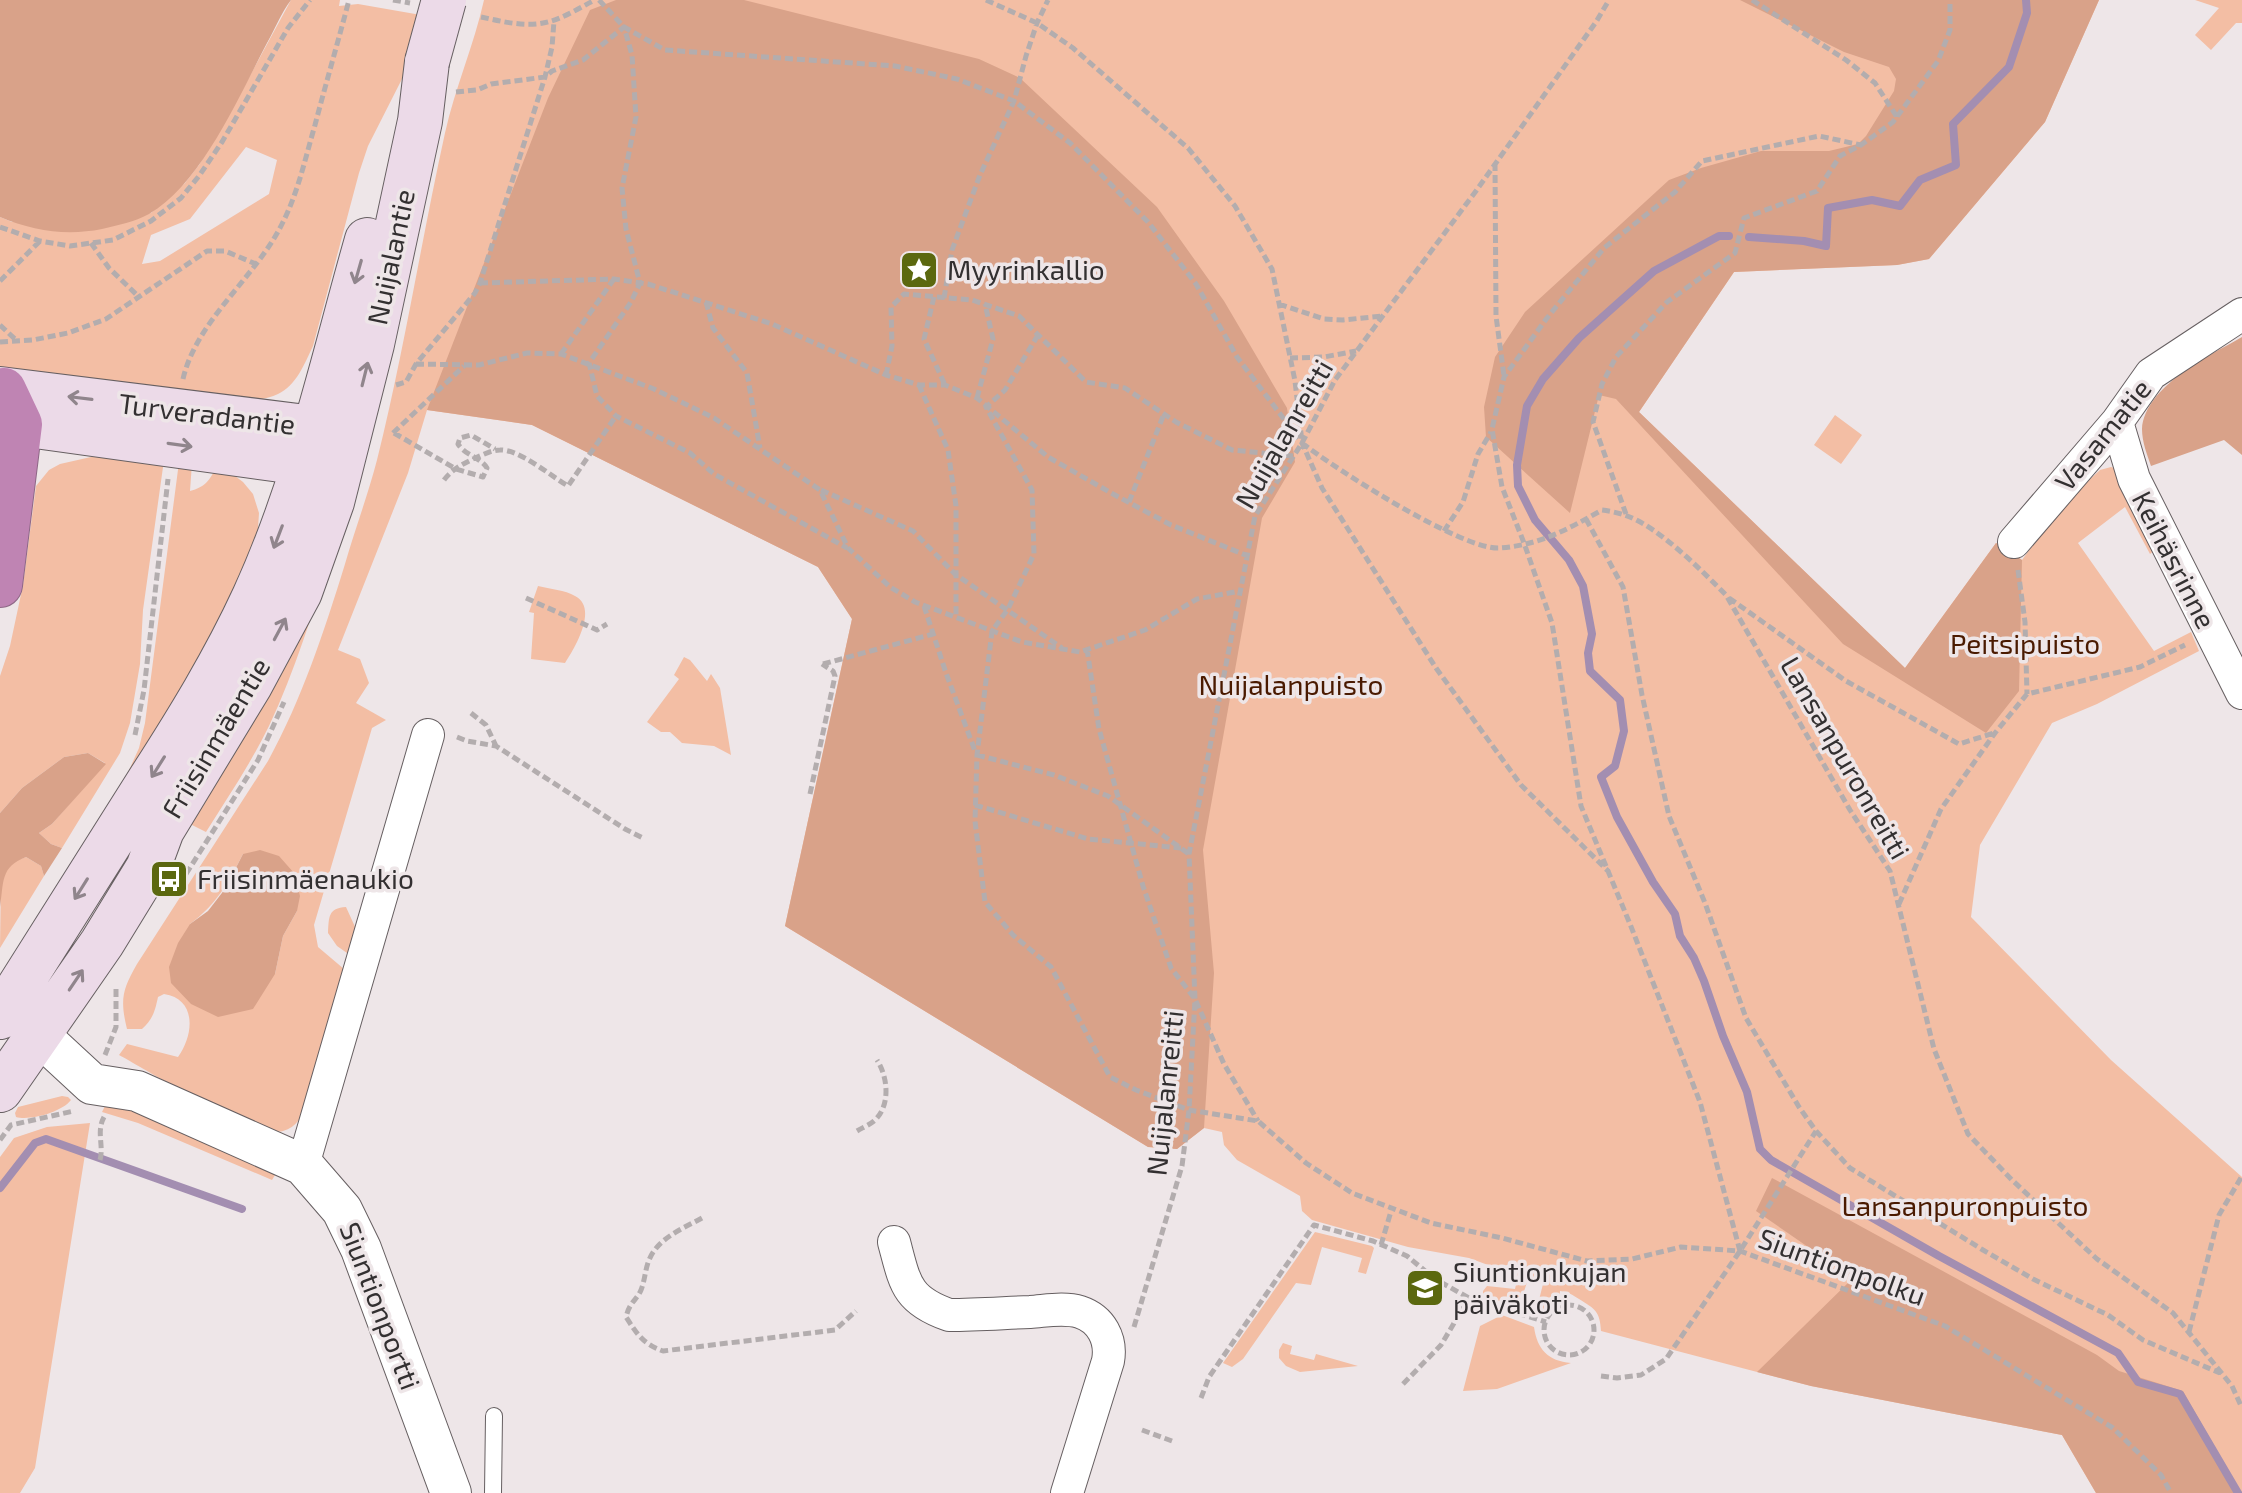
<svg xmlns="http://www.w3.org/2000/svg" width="2242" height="1493" viewBox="0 0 2242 1493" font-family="'Exo 2',sans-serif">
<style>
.green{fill:#f3bea4;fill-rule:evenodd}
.forest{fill:#d9a289}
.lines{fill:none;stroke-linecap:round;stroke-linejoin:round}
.stream{stroke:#a38eb1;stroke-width:8}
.service-casing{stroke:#665f61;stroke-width:18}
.minor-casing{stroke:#665f61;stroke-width:34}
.tertiary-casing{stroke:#665f61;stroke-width:42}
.secondary-casing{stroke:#665f61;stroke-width:46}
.motorway-casing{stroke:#8e6786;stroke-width:46}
.path{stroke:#b3adae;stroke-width:5;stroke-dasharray:8 4;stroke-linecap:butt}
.service{stroke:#fff;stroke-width:16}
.minor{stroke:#fff;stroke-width:32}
.tertiary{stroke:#fff;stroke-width:40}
.secondary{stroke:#ecdae8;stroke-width:44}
.motorway{stroke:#bf84b3;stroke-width:44}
.secondary-bridge-casing{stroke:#665f61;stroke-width:46;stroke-linecap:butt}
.secondary-bridge{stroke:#ecdae8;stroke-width:44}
.oneway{stroke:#90858c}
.labels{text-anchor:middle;stroke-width:7;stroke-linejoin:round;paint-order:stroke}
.street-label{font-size:28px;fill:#333031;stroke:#eee6e8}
.poi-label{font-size:28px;fill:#333031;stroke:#eee6e8;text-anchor:start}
.park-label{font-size:28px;fill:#4a1a00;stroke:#eee6e8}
</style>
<rect width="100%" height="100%" fill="#eee6e8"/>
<path class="green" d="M291 0H340L339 6 358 4 421 15 403 77 368 146 359 173 313 346C305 363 296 386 278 394 272 397 265 398 258 400L0 379V217L12 222 151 213 185 183 199 165 239 96ZM246 147 277 160 269 194 160 261 142 264 151 235 190 219Z
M484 0H2099L2045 122 1929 259 1897 265 1734 272 1639 412 1905 668 1996 543 2022 560 2062 505 2100 470 2111 467 2120 470 2157 548 2150 554 2125 507 2078 543 2154 651 2191 632 2199 651 2097 704 2052 723 1980 845 1971 917 2111 1060 2242 1177V1493H2096L2062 1435 1811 1386 1601 1331C1600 1311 1595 1309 1579 1299 1572 1295 1570 1292 1560 1291L1559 1301 1549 1306 1542 1314 1536 1312 1543 1284 1528 1279 1519 1307 1489 1298 1483 1294V1291L1487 1286 1515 1289 1518 1276 1469 1258 1408 1247 1312 1220 1302 1211 1300 1196 1237 1160 1224 1145 1222 1132 1204 1128 1177 1149 1148 1147 785 926 852 619 818 567 532 425 427 410 408 473 338 650 360 659 369 683 356 703 386 720 372 728 314 925 318 947 344 969 307 1105C301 1117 297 1127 283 1131 257 1138 147 1070 119 1055L127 1044 178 1057C194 1035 197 999 164 994L158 997C155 1011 153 1019 142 1029H127C120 1000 122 990 137 964L268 761C302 699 324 632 345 564 355 529 368 495 377 460 404 352 421 242 445 133 455 88 474 45 484 0ZM243 854 297 911 283 936 275 974 190 924C217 904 228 883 243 854Z
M2195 0H2242V23H2236L2211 50 2195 35 2219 8Z
M1835 415 1862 435 1841 464 1814 445Z
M123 456 164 460 143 610 140 664 130 723 120 753 62 848 51 844 39 833 52 824 105 763 88 753 64 757 22 788 0 813V676L10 646 23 585 36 486 49 470 60 464 91 457Z
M179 462 192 463 190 491C205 487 209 481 216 468L227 470 243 482 253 494 259 513 257 543 247 589 126 777 139 748 145 723Z
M332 553C313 611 295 671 269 726 251 763 228 797 206 832L186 822Z
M538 586C550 589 565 590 575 596 599 608 574 649 565 663L531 659 534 613 529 612Z
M684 657 690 660 707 681 711 674 720 688 731 755 714 746 682 743 670 732H661L647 722 679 679 674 675Z
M26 857 41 866 44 876 0 948 1 877 12 862Z
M346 907 356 929 357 960 337 946 328 933C329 917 328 908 346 907Z
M62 1096 68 1097 71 1100C62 1112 30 1121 16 1117L15 1113 18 1107Z
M108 1100 278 1170 272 1180 138 1123 102 1112Z
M90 1123 35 1468 20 1493H0V1157L14 1138 47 1127Z
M1315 1232 1372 1246 1374 1248 1366 1274 1358 1272 1362 1258 1322 1247 1311 1285 1296 1283 1243 1359 1232 1367 1223 1363Z
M1502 1315 1534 1327C1537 1349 1548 1361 1571 1363L1497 1389 1463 1391 1480 1326Z
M1283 1343 1292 1346 1290 1354 1314 1360 1316 1354 1358 1366 1300 1372 1286 1366 1279 1358V1350Z"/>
<path class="forest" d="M0 0H291C281 13 275 29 267 43 239 96 202 183 149 214 134 222 119 225 102 229 67 236 33 231 0 217Z
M616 0H744L979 59 1020 78 1157 207 1224 301 1287 408 1295 462 1262 518 1203 850 1214 973 1204 1128 1177 1149 1148 1147 785 926 852 619 818 567 532 425 427 410 548 98 590 10Z
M1740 0H2099L2045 122 1929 259 1897 265 1734 272 1639 412 1905 668 1996 543 2022 560 2019 691 1986 733 1843 644 1616 399 1599 395 1570 513 1486 437 1484 407 1495 357 1525 312 1669 180 1701 168 1761 151H1829L1858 144 1866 136 1894 91 1896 79 1889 67 1844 52Z
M2242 337V455L2224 440 2151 466C2147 454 2142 442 2142 429 2145 386 2209 356 2242 337Z
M88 753 106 764 52 824 39 833 51 844 62 848 44 876 41 866 26 857C0 867 4 882 0 907V813L22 788 64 757Z
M260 850 279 856 294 873 300 896 297 911 283 936 275 974 253 1009 218 1017 191 1004 171 983 169 967 178 943 190 924 208 911 225 889 243 854Z
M1772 1178 2097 1355 2119 1371 2183 1391 2241 1493H2096L2062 1435 1811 1386 1757 1372 1853 1278 1756 1211Z"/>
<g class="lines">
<path class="stream" d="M1729 236H1719L1654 271 1579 338 1543 379 1527 406 1517 465 1518 486 1535 520 1569 560 1583 586 1592 634 1588 653 1590 671 1620 700 1624 731 1615 766 1601 777 1617 817 1653 882 1675 914 1680 936 1694 958 1704 981 1723 1036 1747 1092 1760 1149 1771 1160 1939 1256 2118 1353 2138 1382 2180 1394 2238 1493
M1749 237 1804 241 1826 246 1828 208 1872 200 1900 206 1920 180 1956 165 1953 124 2009 67 2027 13 2026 0
M0 1188 35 1143 46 1139 242 1209"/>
<defs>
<path id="service" d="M493 1493 494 1416"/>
<path id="minor" d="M2117 422 2134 479 2242 693
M2014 542 2117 422 2151 374 2242 314
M303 1165 428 735
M894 1242C905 1283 906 1300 949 1315 976 1315 1003 1313 1030 1312 1046 1311 1064 1307 1080 1312 1101 1319 1112 1339 1108 1361L1067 1493"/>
<path id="tertiary" d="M39 1035 92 1084 137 1091 303 1165 342 1210 361 1249 451 1493"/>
<path id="secondary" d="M0 389 314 428 337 443
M0 421 303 463 329 454
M0 1017C49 938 100 860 149 781 187 722 224 662 254 597 306 484 333 359 367 240
M0 1090 102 943 148 868 162 830 250 685 300 592 332 502 372 344 420 121 427 62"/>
<path id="motorway" d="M0 585 20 424 4 390"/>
</defs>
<use href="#service" class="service-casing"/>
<use href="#minor" class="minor-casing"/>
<use href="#tertiary" class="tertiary-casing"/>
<use href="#secondary" class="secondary-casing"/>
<use href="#motorway" class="motorway-casing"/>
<path class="path" d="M393 0 410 3
M599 0 624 27 665 50 895 66 957 79 1014 101 1070 143 1148 222 1196 284 1237 357 1302 443 1322 488 1436 668 1521 785 1609 872
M986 0 1037 23 1073 48 1188 148 1235 206 1272 269 1295 381 1302 442
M1752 0 1846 60 1875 83 1897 117
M481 17C500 21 523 27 543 23 561 20 579 8 595 0
M456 92 477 90 491 84 545 77 552 71 583 60 624 27 632 55 636 117 622 188 626 229 640 283 631 302 589 363 597 396 616 416 690 453 714 474 847 548
M1495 163 1496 316 1504 376
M0 227 40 241 70 246 113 240 151 221 181 198 199 176 222 142 288 28 310 0
M91 243 109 268 139 297
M0 281 40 241
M480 283 614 279 648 284 772 324 886 375 919 385H945L977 398 1048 457 1113 494 1171 525 1248 556
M934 297 924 339 945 385
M944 298 952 250 980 175 1014 101 1026 56 1037 23 1048 0
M706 302 713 328 747 373 760 448
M1279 304 1324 319 1343 320 1382 316
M0 325 16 340
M1038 335 1005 390 986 407 1032 490 1034 554 1008 609 992 631 977 755 975 821 985 902 1013 935 1051 967 1110 1077 1136 1090 1189 1110 1258 1121 1306 1163 1352 1193 1431 1223 1502 1238 1587 1261 1632 1259 1681 1247 1740 1251 1945 1326 2113 1428 2161 1475 2171 1493
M0 342 33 340 68 333 106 319 207 251H225L256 264
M561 354 614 279
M1290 358 1324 357 1356 351
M416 364 479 365 527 353 561 354 654 389 714 418 820 490 848 548 890 587 915 602 1022 642 1080 652 1145 630 1197 599 1240 591
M886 375 892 346 891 307 904 294 972 300 1019 316 1086 382 1125 388 1176 422 1232 450 1293 456
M183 379C196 321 256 277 282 224 298 193 305 159 315 125 326 83 338 42 349 0
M396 385 406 382 416 364 475 293 480 283 545 77 552 47 554 21
M919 385 948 450 956 506V617
M977 398 993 339 985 304
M393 433 464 366
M394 433 456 469 483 477 487 468C480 457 466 456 458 444L460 438 471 435 495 449
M1302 443C1334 468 1463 551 1500 548 1540 545 1568 529 1602 510 1610 511 1619 513 1627 516 1660 528 1701 570 1726 595L1850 810 1890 871 1934 1049 1968 1134 2012 1180 2097 1259 2173 1313 2232 1386 2242 1408
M444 480C452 469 463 464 475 458 483 455 491 450 500 450 519 449 551 476 568 486L616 416
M821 490 913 531 955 574 1062 648
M1129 502 1164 414
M1626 514 1593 422 1602 384 1616 357 1667 302 1735 253 1744 218 1817 191 1840 156 1861 145 1893 122 1938 61 1950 30V0
M1586 519 1623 587 1642 695 1669 816 1705 903 1746 1018 1799 1107 1816 1131 1850 1168 1983 1250 2033 1279 2108 1315 2143 1340 2220 1373
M1444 531 1463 502 1478 454 1491 432
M2018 570 2025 622 2027 694
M526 598 597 630 607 624
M1729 598 1846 681 1959 744 1994 733
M924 606 946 673 975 751
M1087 649 1099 729 1143 886 1171 968 1195 999 1224 1064 1258 1121
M823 664 933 634
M471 713 486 725 496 746
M135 735 144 690 168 479
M457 737 467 741 496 746 625 829 643 838
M977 755 1054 775 1108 796 1189 854
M810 794 835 676 833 671 822 664
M975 805 1088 839 1181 848
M186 874 258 760 284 702
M1899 904 1941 809 1995 733 2027 694 2140 667 2185 645
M105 1055 116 1027V987
M857 1131C862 1128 869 1125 874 1121 891 1106 888 1077 877 1060
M0 1140 11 1125 74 1111
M100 1160C104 1145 96 1132 104 1117
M702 1218C682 1229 658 1238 649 1260 645 1270 645 1280 641 1290 637 1300 630 1301 626 1317 637 1334 643 1344 663 1351L835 1330 856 1311
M1381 1245 1392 1208
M1740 1251 1700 1102 1630 924 1581 806 1552 623 1524 543 1502 487 1492 429 1504 377 1547 318 1604 248 1675 192 1702 161 1819 136 1861 145
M1544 1330a25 25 0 1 1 50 0a25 25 0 1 1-50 0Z
M1134 1327 1182 1166 1189 1110 1195 999 1189 854 1255 516 1302 443 1335 380 1476 191 1596 22 1609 0
M2189 1332 2219 1215 2242 1176
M1601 1376 1617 1378 1641 1375 1666 1359 1740 1251 1816 1131
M1403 1384 1441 1345 1469 1298
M1201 1398 1209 1377 1314 1225 1373 1241 1407 1256 1435 1279 1469 1298 1546 1322
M1142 1430 1172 1441"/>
<use href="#service" class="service"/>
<use href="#minor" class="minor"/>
<use href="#tertiary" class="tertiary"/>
<use href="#secondary" class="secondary"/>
<use href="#motorway" class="motorway"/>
<defs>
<path id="secondary-bridge" d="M427 62 444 0"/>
</defs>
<use href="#secondary-bridge" class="secondary-bridge-casing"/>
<use href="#secondary-bridge" class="secondary-bridge"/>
</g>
<defs><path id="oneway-shaft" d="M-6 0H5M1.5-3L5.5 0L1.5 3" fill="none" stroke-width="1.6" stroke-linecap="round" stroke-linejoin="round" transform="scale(2)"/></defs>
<g class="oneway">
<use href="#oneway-shaft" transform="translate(358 272) rotate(106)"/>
<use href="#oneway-shaft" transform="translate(365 374) rotate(-76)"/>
<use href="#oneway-shaft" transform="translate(80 398) rotate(-173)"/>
<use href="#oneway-shaft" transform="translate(180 445) rotate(8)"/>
<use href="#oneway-shaft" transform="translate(278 537) rotate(111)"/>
<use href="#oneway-shaft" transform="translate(280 629) rotate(-62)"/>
<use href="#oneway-shaft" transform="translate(158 767) rotate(122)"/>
<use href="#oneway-shaft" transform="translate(81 889) rotate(122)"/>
<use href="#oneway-shaft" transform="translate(76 980) rotate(-56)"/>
</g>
<defs>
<symbol id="sight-square" viewBox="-11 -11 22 22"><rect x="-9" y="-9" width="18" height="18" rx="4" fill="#5b680f" stroke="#eee6e8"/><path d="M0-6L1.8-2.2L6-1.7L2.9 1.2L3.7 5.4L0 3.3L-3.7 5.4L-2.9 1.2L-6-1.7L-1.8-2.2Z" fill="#fff"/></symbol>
<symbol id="bus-square" viewBox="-11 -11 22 22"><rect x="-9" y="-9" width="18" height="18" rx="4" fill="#5b680f" stroke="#eee6e8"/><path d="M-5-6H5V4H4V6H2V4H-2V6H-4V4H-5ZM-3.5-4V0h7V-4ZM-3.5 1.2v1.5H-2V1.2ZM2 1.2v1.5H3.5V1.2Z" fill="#fff"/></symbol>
<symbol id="school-square" viewBox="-11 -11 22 22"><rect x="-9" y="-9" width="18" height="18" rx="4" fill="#5b680f" stroke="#eee6e8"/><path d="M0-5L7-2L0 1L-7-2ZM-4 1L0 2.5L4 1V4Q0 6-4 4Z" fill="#fff"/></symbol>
</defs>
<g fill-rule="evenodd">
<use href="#sight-square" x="897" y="248" width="44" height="44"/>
<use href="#bus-square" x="147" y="857" width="44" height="44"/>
<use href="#school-square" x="1403" y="1266" width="44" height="44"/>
</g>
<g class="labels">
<g class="street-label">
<text transform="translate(391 257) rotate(-78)" y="10">Nuijalantie</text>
<text transform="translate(207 414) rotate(7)" y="10">Turveradantie</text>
<text transform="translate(1284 434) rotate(-60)" y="10">Nuijalanreitti</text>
<text transform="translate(2103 435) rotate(-51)" y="10">Vasamatie</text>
<text transform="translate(2174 560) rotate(63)" y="10">Keihäsrinne</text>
<text transform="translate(216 738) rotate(-59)" y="10">Friisinmäentie</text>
<text transform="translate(1845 758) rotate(60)" y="10">Lansanpuronreitti</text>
<text transform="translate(1165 1093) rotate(-84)" y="10">Nuijalanreitti</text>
<text transform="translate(1842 1267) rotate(20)" y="10">Siuntionpolku</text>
<text transform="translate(380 1306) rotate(69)" y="10">Siuntionportti</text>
</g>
<g class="poi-label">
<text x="947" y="280">Myyrinkallio</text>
<text x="197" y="889">Friisinmäenaukio</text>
<text x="1453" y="1282">Siuntionkujan<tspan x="1453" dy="32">päiväkoti</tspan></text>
</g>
<g class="park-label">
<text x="2025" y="654">Peitsipuisto</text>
<text x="1291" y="695">Nuijalanpuisto</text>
<text x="1965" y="1216">Lansanpuronpuisto</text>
</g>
</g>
</svg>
